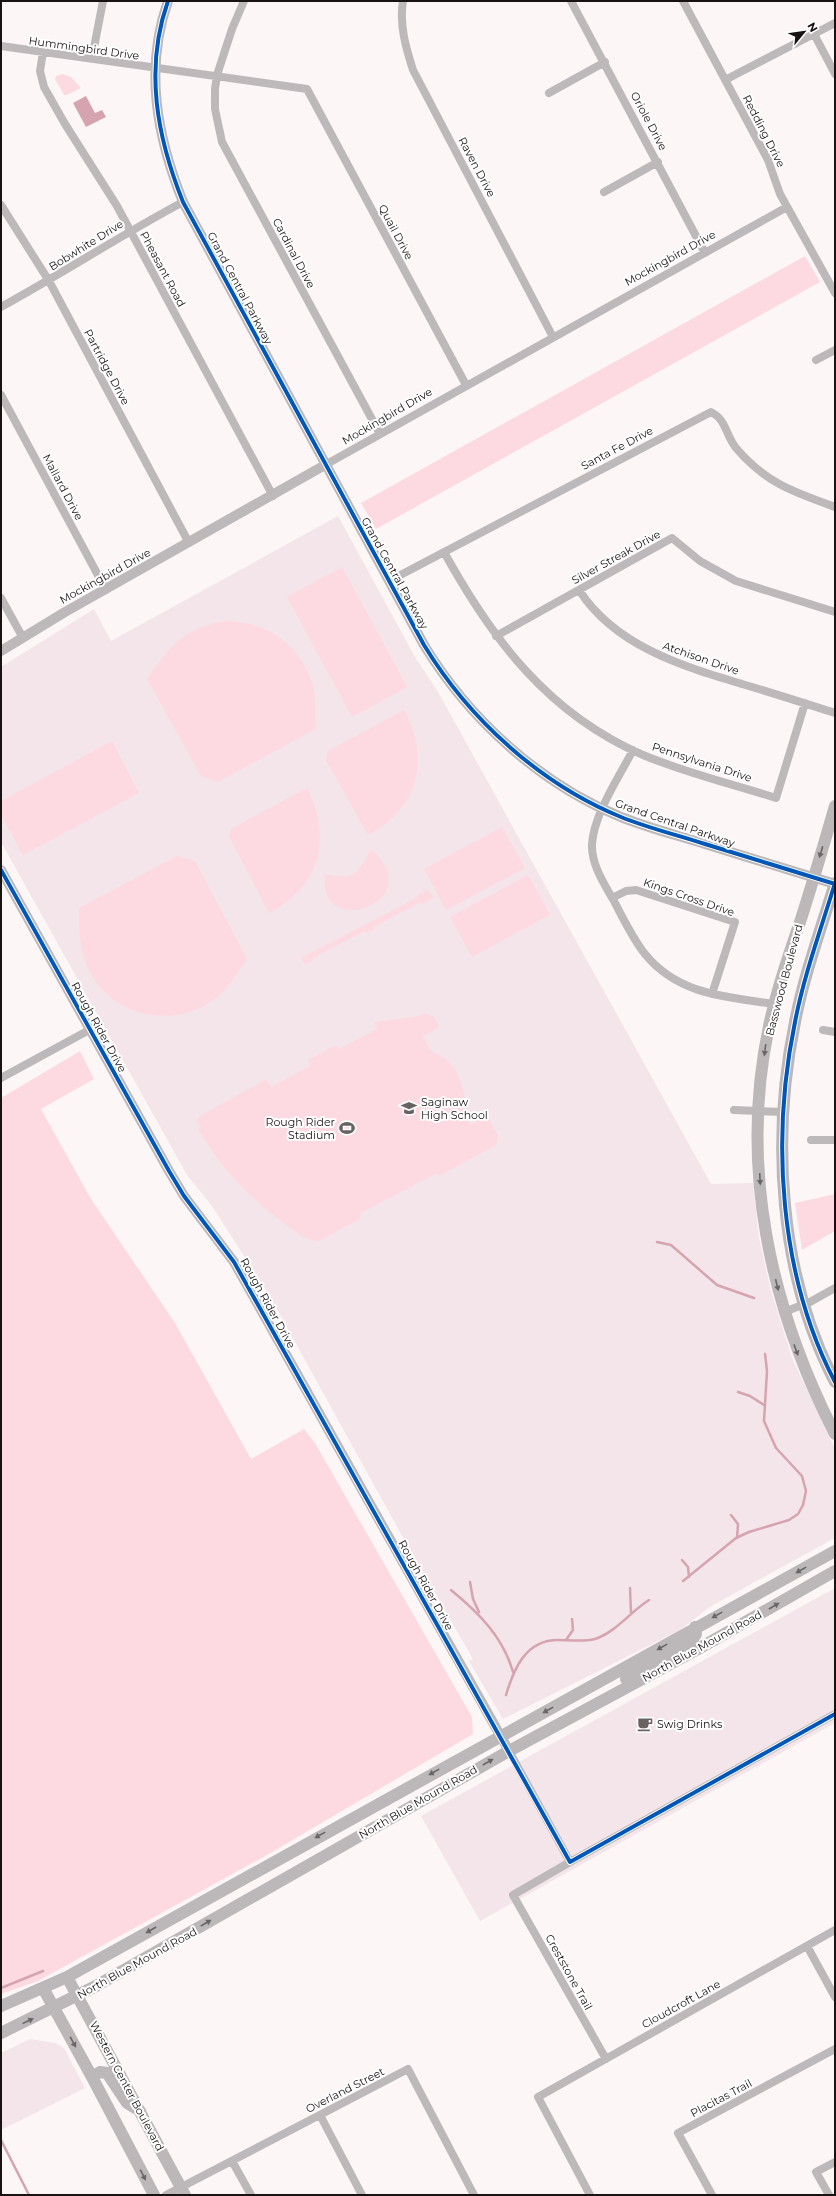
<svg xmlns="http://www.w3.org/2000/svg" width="836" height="2196" viewBox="0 0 836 2196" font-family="Montserrat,sans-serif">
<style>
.built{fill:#f3e5e9}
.green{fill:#fddae2}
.water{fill:#d6a4b0}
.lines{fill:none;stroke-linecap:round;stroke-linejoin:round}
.stream{stroke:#d6a4b0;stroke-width:2.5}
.minor{stroke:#bdb9ba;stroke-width:8}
.tertiary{stroke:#bdb9ba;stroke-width:10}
.secondary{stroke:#bcb8b9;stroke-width:12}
.cycleway-casing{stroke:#fff;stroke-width:6}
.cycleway{stroke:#0057b8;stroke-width:4}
.oneway{fill:#6a6566}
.labels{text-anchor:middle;stroke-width:4;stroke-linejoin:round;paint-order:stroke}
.street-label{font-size:11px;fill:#191213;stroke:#fff}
.poi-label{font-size:11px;fill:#191213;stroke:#fff;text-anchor:start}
</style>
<rect width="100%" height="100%" fill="#fcf6f7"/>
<path class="built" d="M338 516 415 657 438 692 711 1184 753 1183 759 1238 771 1291 792 1358 835 1449V1538L711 1606 680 1630 503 1719 469 1661 473 1659 401 1534 268 1293 212 1206 187 1175 1 842V667L94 609 111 641Z
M835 1588V1723L480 1921 421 1816Z
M30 2039 55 2043 64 2048 85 2088 1 2130V2053Z"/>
<path class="green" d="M62 74 71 77 81 88 67 95H64L55 79 56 76Z
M805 256 820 282 376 529 361 503Z
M342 567 407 687 352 717 287 597Z
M227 621C269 622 304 647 314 690 316 702 315 716 316 729L218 782 201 776 147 679C171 645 185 627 227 621Z
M404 710C431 758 418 810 368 835L326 760 328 751Z
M112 741 139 793 23 855 1 815V801Z
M307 788C332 838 321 886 269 913L229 836 231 829Z
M502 827 525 868 446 910 424 869Z
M371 849C431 903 317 941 325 875 358 878 354 878 371 849Z
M177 856 195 861 247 959C237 974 227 991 212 1001 171 1030 108 1015 88 968 79 949 79 929 79 908Z
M528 875 550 915 472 957 450 917Z
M428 889 434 898 423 904 421 902 374 927 375 929 366 933 365 931 313 958 314 960 305 965 301 958 418 897V895Z
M425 1013 434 1017 439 1027 423 1036 431 1051 446 1059 457 1072 464 1092 463 1111 471 1125 487 1116 498 1136 496 1145 439 1176 437 1173 435 1174 359 1214 361 1218 319 1241C307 1241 296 1232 287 1225 250 1199 221 1168 198 1129L201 1127 197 1122 200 1116 265 1080H267L271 1087 310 1066 308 1060 336 1045 339 1049 377 1029 374 1022 415 1017Z
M80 1051 94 1079 41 1109 91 1199 175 1323 251 1459 304 1429 315 1443 472 1717 473 1734 267 1855 38 1981 1 1994V1098Z
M835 1194V1231L802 1250 795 1203Z"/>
<path class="water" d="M86 96 95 113 102 110 106 117 86 127 73 103Z"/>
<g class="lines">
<path class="stream" d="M657 1242 671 1245 717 1285 754 1298
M738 1392 750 1396 764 1405
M731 1515 738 1524 737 1538
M682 1560 688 1567 689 1577
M683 1581 736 1538 749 1532 789 1520 798 1514 803 1505 806 1491 802 1476 776 1448 764 1421 767 1371 765 1354
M470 1582 473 1599 479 1612
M630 1588 631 1613
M451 1590C479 1613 503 1637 513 1672
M566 1640 573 1630 572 1619
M506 1695C514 1668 526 1640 558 1640 570 1640 583 1642 595 1639 616 1632 630 1612 649 1600
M1 1988 43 1971
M1 2140 29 2195"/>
<path class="minor" d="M244 1 232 29 217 75 215 89V109L222 142 380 434
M403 1C399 25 406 48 413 70L553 337
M571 1 705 253
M683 1 768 160 780 194 835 293
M814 34 835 74
M1 46 307 89 466 385
M43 52 40 71 44 87 65 124 117 206 273 496
M92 58 103 1
M725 80 835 23
M549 93 605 62
M604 192 658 162
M1 205 49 281 189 543
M1 307C63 273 121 235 183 202
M816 360 835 350
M1 395 106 590
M325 465 787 207
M444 552C492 639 548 714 643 755 686 773 732 784 776 798L805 703
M389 581 711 412C726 419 726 436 736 448 766 483 793 492 835 507
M579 590C615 646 682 666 742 684 773 693 804 703 835 713
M1 598 23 638
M496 636 672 538 700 561 736 581 835 612
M633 750C619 777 594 814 592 844 591 865 605 885 615 903 624 920 633 939 645 954 678 995 727 997 774 1004
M612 898 626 891 636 890 735 922 712 994
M823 1030 835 1032
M1 1078 91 1029
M734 1110 783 1112
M811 1140H835
M784 1312 810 1302 835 1288
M509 1751 570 1862 835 1714
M570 1862 513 1895 606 2059
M807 1946 835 1997
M320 2115 362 2195
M232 2161 251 2195
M166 2195 408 2069 474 2195
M590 2195 538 2097 835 1930
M712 2195 678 2133 835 2049
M829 2195 816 2172 835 2162"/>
<path class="tertiary" d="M168 1C144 69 157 137 183 202L424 645C469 719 540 784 621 817 648 828 677 835 705 844 748 857 792 871 835 884
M1 651 65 612 325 465
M1 870 169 1171 184 1196 234 1262 509 1751"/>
<path class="secondary" d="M835 806C824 844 813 882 801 919 789 954 777 989 769 1026 739 1167 770 1307 835 1434
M835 883C821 929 804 975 795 1022 771 1138 779 1275 835 1382
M626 1679 691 1642 696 1634 695 1627
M67 1977 185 2195
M43 1988 92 2077 154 2195
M1 2006 67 1977 835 1551
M1 2033 96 1986 509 1751 698 1649 835 1571
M92 2077 100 2072 107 2073 127 2103 140 2111"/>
<defs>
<path id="cycleway" d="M168 1C144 69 157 137 183 202L424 645C469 719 540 784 621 817 648 828 677 835 705 844 748 857 792 871 835 884
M1 870 169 1171 184 1196 234 1262 570 1862 835 1714
M835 883C821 929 804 975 795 1022 771 1138 779 1275 835 1382"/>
</defs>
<use href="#cycleway" class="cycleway-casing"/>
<use href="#cycleway" class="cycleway"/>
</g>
<defs><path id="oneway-solid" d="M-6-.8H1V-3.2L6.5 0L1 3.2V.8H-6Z"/></defs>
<g class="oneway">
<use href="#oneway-solid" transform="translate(821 852) rotate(107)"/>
<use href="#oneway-solid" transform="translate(765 1050) rotate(98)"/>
<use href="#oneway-solid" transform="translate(760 1179) rotate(87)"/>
<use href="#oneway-solid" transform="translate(777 1285) rotate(76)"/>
<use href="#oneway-solid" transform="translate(796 1350) rotate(70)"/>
<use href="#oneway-solid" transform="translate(801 1570) rotate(151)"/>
<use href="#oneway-solid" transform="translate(774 1606) rotate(-30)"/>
<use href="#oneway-solid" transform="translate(717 1615) rotate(151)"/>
<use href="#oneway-solid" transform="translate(662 1647) rotate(151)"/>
<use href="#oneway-solid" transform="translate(548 1710) rotate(151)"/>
<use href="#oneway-solid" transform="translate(488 1762) rotate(-30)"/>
<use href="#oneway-solid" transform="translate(434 1772) rotate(151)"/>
<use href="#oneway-solid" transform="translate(320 1835) rotate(151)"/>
<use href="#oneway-solid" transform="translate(206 1923) rotate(-30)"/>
<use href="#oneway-solid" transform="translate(151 1930) rotate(150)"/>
<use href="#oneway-solid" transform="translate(28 2021) rotate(-26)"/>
<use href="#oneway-solid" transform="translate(73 2042) rotate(61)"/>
<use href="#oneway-solid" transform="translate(143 2175) rotate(63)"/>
</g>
<defs>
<symbol id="school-bare" viewBox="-9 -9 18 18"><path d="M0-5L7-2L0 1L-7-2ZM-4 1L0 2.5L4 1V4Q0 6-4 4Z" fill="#686263" stroke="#fff" stroke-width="2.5" paint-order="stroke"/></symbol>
<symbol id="stadium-bare" viewBox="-9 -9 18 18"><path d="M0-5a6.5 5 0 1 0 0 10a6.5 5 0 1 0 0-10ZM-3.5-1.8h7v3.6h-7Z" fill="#686263" stroke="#fff" stroke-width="2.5" paint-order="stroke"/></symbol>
<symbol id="cafe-bare" viewBox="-9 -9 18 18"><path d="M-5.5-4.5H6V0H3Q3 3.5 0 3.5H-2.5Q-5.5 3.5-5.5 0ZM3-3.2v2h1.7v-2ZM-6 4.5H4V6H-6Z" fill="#686263" stroke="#fff" stroke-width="2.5" paint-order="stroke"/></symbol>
</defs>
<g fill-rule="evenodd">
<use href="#school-bare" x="398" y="1097" width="22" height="22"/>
<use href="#stadium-bare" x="336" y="1117" width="22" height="22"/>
<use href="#cafe-bare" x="634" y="1713" width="22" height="22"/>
</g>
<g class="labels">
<g class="street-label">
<text transform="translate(84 48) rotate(8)" y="4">Hummingbird Drive</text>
<text transform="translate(649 121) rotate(62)" y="4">Oriole Drive</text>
<text transform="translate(764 131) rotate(63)" y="4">Redding Drive</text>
<text transform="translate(477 167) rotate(62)" y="4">Raven Drive</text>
<text transform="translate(396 232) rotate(62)" y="4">Quail Drive</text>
<text transform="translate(86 245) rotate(-32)" y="4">Bobwhite Drive</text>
<text transform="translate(294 253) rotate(62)" y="4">Cardinal Drive</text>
<text transform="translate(670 258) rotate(-29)" y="4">Mockingbird Drive</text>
<text transform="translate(163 269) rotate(62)" y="4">Pheasant Road</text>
<text transform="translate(240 288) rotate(62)" y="4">Grand Central Parkway</text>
<text transform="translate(107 367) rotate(62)" y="4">Partridge Drive</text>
<text transform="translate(387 416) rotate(-30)" y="4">Mockingbird Drive</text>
<text transform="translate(617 448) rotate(-28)" y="4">Santa Fe Drive</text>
<text transform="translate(63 487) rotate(62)" y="4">Mallard Drive</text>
<text transform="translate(616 557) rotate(-29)" y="4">Silver Streak Drive</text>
<text transform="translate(395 573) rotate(61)" y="4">Grand Central Parkway</text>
<text transform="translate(105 576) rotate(-29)" y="4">Mockingbird Drive</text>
<text transform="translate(701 658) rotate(19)" y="4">Atchison Drive</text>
<text transform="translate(702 762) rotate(18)" y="4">Pennsylvania Drive</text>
<text transform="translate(675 823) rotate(19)" y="4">Grand Central Parkway</text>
<text transform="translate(689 897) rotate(19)" y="4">Kings Cross Drive</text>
<text transform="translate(784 980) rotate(-75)" y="4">Basswood Boulevard</text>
<text transform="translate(99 1027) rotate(61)" y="4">Rough Rider Drive</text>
<text transform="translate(268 1303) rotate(61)" y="4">Rough Rider Drive</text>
<text transform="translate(426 1585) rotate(61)" y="4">Rough Rider Drive</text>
<text transform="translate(702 1646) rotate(-29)" y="4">North Blue Mound Road</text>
<text transform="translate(418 1802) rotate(-30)" y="4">North Blue Mound Road</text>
<text transform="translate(137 1963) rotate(-29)" y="4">North Blue Mound Road</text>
<text transform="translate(569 1972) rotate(61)" y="4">Creststone Trail</text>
<text transform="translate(681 2004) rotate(-29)" y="4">Cloudcroft Lane</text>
<text transform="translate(127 2086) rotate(62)" y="4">Western Center Boulevard</text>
<text transform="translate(345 2090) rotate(-27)" y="4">Overland Street</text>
<text transform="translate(721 2098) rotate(-28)" y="4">Placitas Trail</text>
</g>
<g class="poi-label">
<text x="421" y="1106">Saginaw<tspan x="421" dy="13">High School</tspan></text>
<text x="335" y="1126" text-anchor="end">Rough Rider<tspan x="335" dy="13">Stadium</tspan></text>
<text x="657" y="1728">Swig Drinks</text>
</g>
</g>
<rect width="836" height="2196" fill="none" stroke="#191213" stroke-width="4"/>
<g transform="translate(804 32) rotate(61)" stroke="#ffffff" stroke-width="3" paint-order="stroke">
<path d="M0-3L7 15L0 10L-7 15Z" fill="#191213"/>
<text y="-6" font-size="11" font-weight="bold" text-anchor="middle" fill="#191213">N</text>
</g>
</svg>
